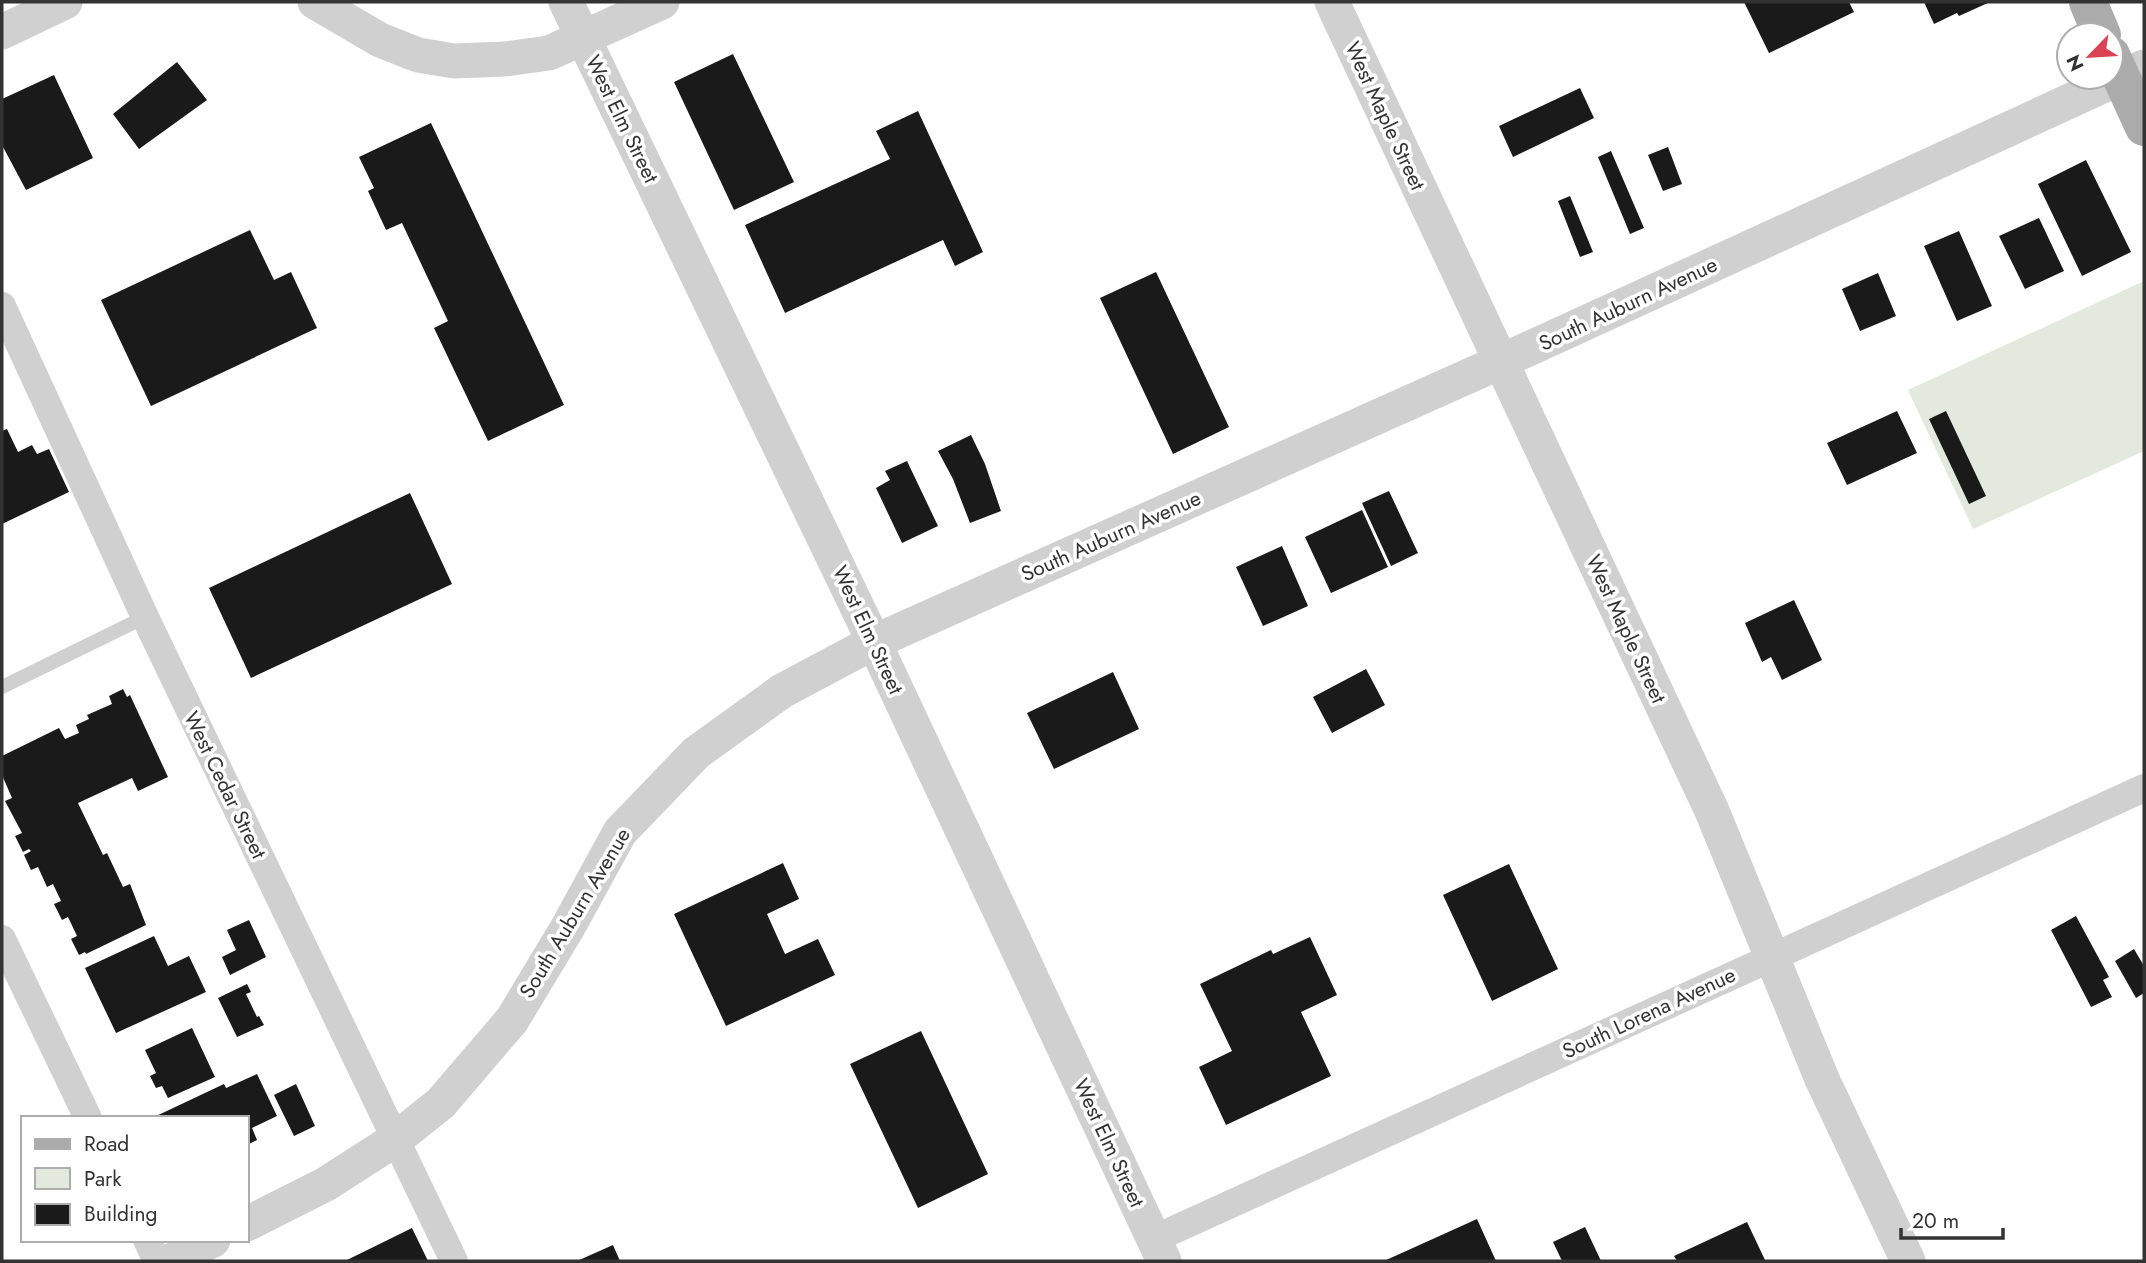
<svg xmlns="http://www.w3.org/2000/svg" width="2146" height="1263" viewBox="0 0 2146 1263" font-family="Jost,sans-serif">
<style>
.green{fill:#e3e9dd}
.building{fill:#1a1a1a}
.lines{fill:none;stroke-linecap:round;stroke-linejoin:round}
.service{stroke:#d0d0d0;stroke-width:14}
.minor{stroke:#d0d0d0;stroke-width:28}
.tertiary{stroke:#d0d0d0;stroke-width:35}
.primary{stroke:#ababab;stroke-width:38}
.labels{text-anchor:middle;stroke-width:7;stroke-linejoin:round;paint-order:stroke}
.street-label{font-size:21px;fill:#333;stroke:#fff}
</style>
<rect width="100%" height="100%" fill="#fff"/>
<path class="green" d="M2144 281V451L1973 529 1908 390Z"/>
<path class="building" d="M1744 2H1849L1854 12 1769 53Z
M1924 2H1990L1959 16 1957 13 1934 24Z
M733 54 794 182 734 210 674 82Z
M177 62 207 100 139 149 113 114Z
M54 75 93 158 26 190 2 145V99Z
M1580 88 1594 118 1513 157 1499 126Z
M918 111 983 252 955 266 943 240 785 313 745 225 890 159 876 131Z
M431 123 564 405 488 441 434 328 448 321 402 223 386 230 368 191 374 188 359 157Z
M1668 147 1682 184 1663 191 1648 155Z
M1611 151 1644 228 1630 234 1598 157Z
M2086 160 2131 252 2082 276 2038 184Z
M1570 196 1593 252 1580 257 1558 201Z
M2039 218 2064 271 2025 289 1999 236Z
M250 230 274 280 291 272 317 328 151 406 101 300Z
M1959 231 1992 306 1957 321 1924 246Z
M1156 272 1229 427 1173 454 1100 298Z
M1878 273 1896 316 1860 331 1842 289Z
M1897 411 1917 453 1847 485 1827 443Z
M1946 411 1986 496 1969 504 1929 419Z
M7 429 18 452 32 445 37 454 49 449 69 492 2 524V431Z
M971 435 985 464 1001 511 970 523 953 479 938 451Z
M907 461 938 526 902 543 876 488 890 480 885 471Z
M1389 491 1418 553 1391 566 1362 503Z
M410 493 452 584 251 678 209 588Z
M1362 510 1388 567 1331 593 1305 537Z
M1282 546 1308 606 1263 626 1236 567Z
M1794 600 1822 660 1782 680 1771 657 1762 662 1745 623Z
M1366 669 1385 705 1332 733 1313 697Z
M1113 672 1139 729 1054 769 1027 713Z
M123 689 127 697 130 695 168 777 138 791 132 778 78 803 103 855 107 853 123 887 130 884 146 925 86 954 85 952 79 955 71 939 77 936 68 917 62 920 54 904 61 901 53 884 47 887 38 867 31 870 24 855 31 851 29 849 23 852 15 836 22 833 5 801 12 798 2 775V756L59 728 65 739 79 733 76 725 89 719 87 715 112 704 109 696Z
M783 863 799 899 767 914 785 954 818 939 835 975 726 1026 674 914Z
M1509 864 1558 969 1492 1001 1443 895Z
M2076 916 2109 977 2103 980 2112 997 2091 1007 2051 930Z
M249 920 266 957 230 975 222 957 236 950 227 930Z
M154 936 168 966 189 956 206 992 116 1033 85 968Z
M1310 937 1337 995 1301 1012 1331 1076 1226 1125 1199 1067 1232 1051 1200 984 1271 950 1273 954Z
M2134 949 2144 966V993L2136 998 2115 961Z
M247 984 251 992 246 994 257 1017 259 1016 264 1025 237 1037 218 998Z
M192 1028 215 1077 168 1098 162 1086 156 1088 150 1076 156 1073 145 1050Z
M921 1031 988 1174 918 1208 850 1064Z
M257 1074 277 1116 252 1128 257 1140 247 1145V1118H152L224 1084 226 1088Z
M296 1084 315 1126 294 1136 274 1095Z
M1477 1219 1496 1261H1384Z
M1747 1222 1765 1260 1677 1261 1674 1256Z
M1585 1227 1601 1261H1562L1553 1242Z
M412 1228 428 1261H345Z
M613 1245 620 1261H577Z"/>
<g class="lines">
<path class="service" d="M2 687 145 617"/>
<path class="minor" d="M2 306 145 617 454 1261
M2 939 88 1118
M1154 1239 2144 788
M147 1240 157 1261"/>
<path class="tertiary" d="M315 2 380 40 418 55 454 61 505 59 549 53 662 2
M566 2 874 642 1164 1261
M1332 2 1712 811 1822 1079 1908 1261
M2 32 65 2
M247 1224 326 1184 396 1139 441 1103 512 1020 568 927 620 832 696 753 782 691 874 642 1500 362 2144 67
M171 1261 213 1240"/>
<path class="primary" d="M2088 2 2102 35
M2111 55 2144 127"/>
</g>
<g class="labels">
<g class="street-label">
<text transform="translate(1385 116) rotate(65)" y="7">West Maple Street</text>
<text transform="translate(622 119) rotate(64)" y="7">West Elm Street</text>
<text transform="translate(1628 304) rotate(-25)" y="7">South Auburn Avenue</text>
<text transform="translate(1111 536) rotate(-24)" y="7">South Auburn Avenue</text>
<text transform="translate(1626 629) rotate(65)" y="7">West Maple Street</text>
<text transform="translate(868 630) rotate(65)" y="7">West Elm Street</text>
<text transform="translate(225 785) rotate(64)" y="7">West Cedar Street</text>
<text transform="translate(575 913) rotate(-59)" y="7">South Auburn Avenue</text>
<text transform="translate(1649 1013) rotate(-25)" y="7">South Lorena Avenue</text>
<text transform="translate(1109 1143) rotate(65)" y="7">West Elm Street</text>
</g>
</g>
<rect width="2146" height="1263" fill="none" stroke="#333333" stroke-width="7"/>
<rect x="21" y="1116" width="228" height="126" fill="#ffffff" stroke="#adadad" stroke-width="2"/>
<rect x="35" y="1139" width="35" height="10" fill="#ababab" stroke="#adadad" stroke-width="2"/>
<text x="84" y="1151" font-size="21" fill="#333333">Road</text>
<rect x="35" y="1168" width="35" height="21" fill="#e3e9dd" stroke="#adadad" stroke-width="2"/>
<text x="84" y="1186" font-size="21" fill="#333333">Park</text>
<rect x="35" y="1204" width="35" height="21" fill="#1a1a1a" stroke="#adadad" stroke-width="2"/>
<text x="84" y="1221" font-size="21" fill="#333333">Building</text>
<g transform="translate(2090 56) rotate(245)"><circle r="33" fill="#ffffff" stroke="#adadad" stroke-width="2"/>
<path d="M0-5L12 26L0 18L-12 26Z" fill="#db4354"/>
<text y="-10" font-size="19" font-weight="bold" text-anchor="middle" fill="#333333">N</text>
</g>
<path d="M1901 1228v10h102v-10" fill="none" stroke="#333333" stroke-width="3.5"/>
<text x="1912" y="1228" font-size="21" fill="#333333" stroke="#ffffff" stroke-width="5" paint-order="stroke">20 m</text>
</svg>
